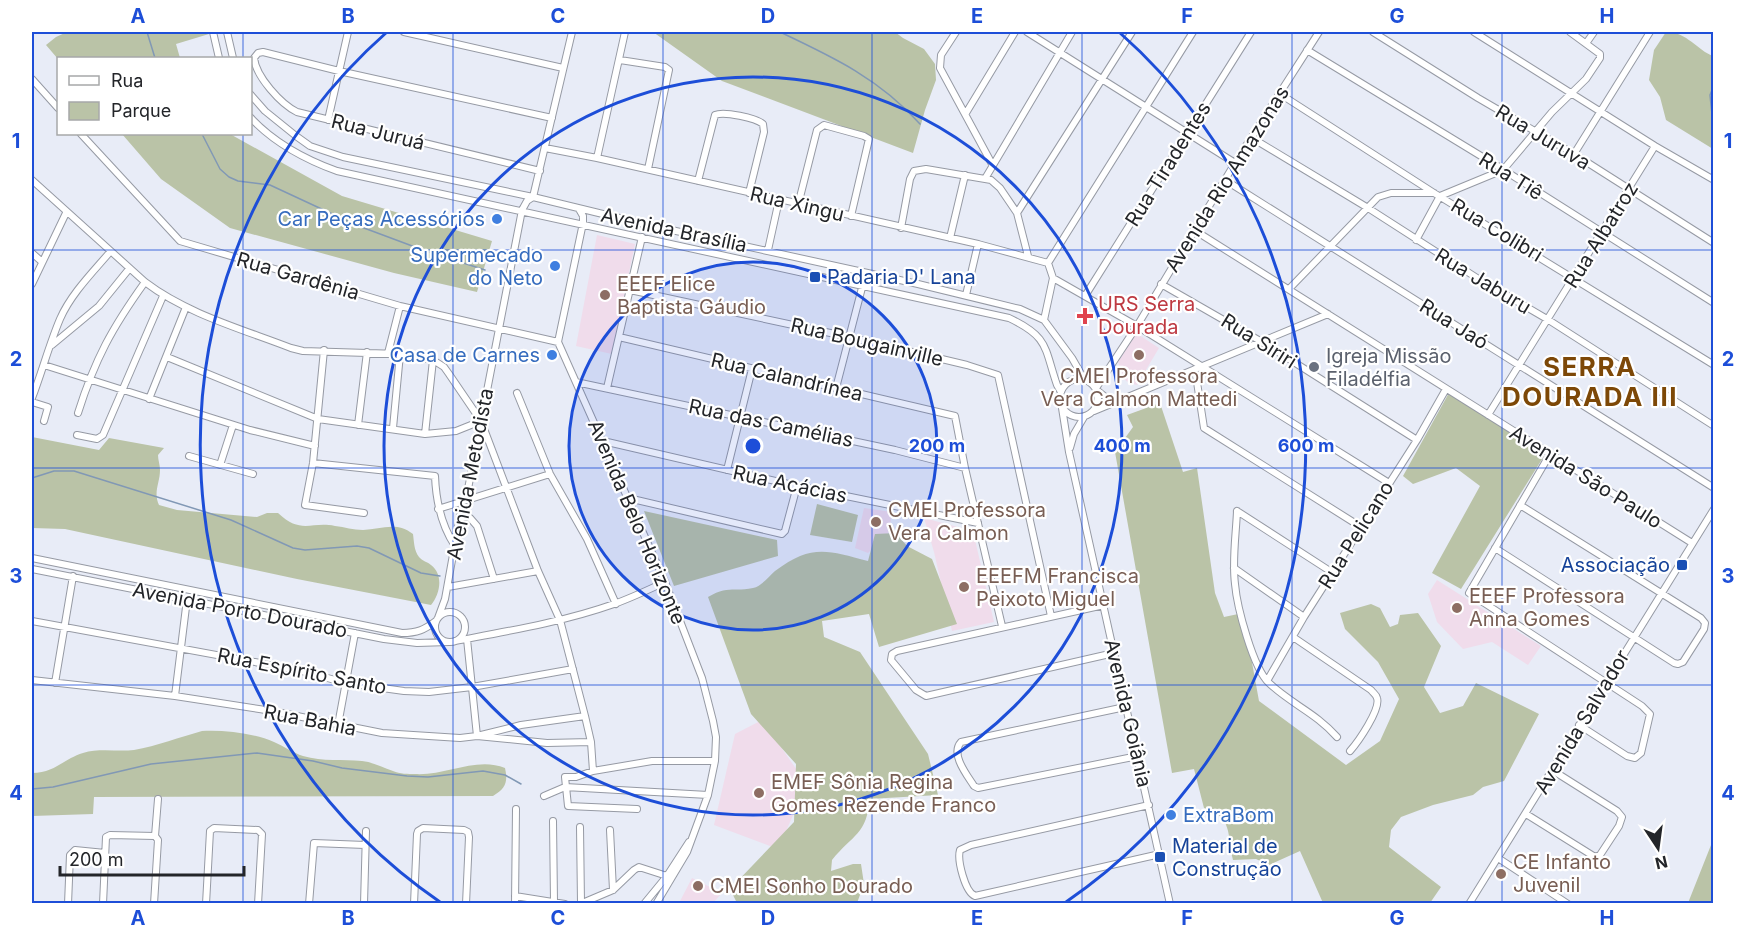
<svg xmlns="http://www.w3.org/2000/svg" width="1745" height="935" viewBox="0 0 1745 935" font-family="Inter,sans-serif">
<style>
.education{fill:#f0dceb}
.green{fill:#bac3a7}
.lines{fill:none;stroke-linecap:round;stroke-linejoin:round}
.stream{stroke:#8198b5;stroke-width:1.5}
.minor-casing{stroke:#969aa4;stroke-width:8}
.minor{stroke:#fff;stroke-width:6}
.grid{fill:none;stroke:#1d4ed8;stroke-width:1.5;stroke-opacity:0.55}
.ring{fill:none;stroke:#1d4ed8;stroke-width:3}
.shop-dot{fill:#3f7fe0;stroke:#fff;stroke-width:2}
.transit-dot{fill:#1a4fb4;stroke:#fff;stroke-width:2}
.education-dot{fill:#8d6e63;stroke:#fff;stroke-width:2}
.health-dot{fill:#e0444e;stroke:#fff;stroke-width:2}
.worship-dot{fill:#6b7280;stroke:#fff;stroke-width:2}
.labels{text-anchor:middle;stroke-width:4.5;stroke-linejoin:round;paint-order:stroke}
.street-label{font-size:20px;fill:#232529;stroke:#fff}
.shop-label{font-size:20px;fill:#366cbe;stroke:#fff;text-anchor:end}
.transit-label{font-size:20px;fill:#164399;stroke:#fff;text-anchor:start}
.education-label{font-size:20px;fill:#785e54;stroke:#fff;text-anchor:start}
.health-label{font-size:20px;fill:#be3a42;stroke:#fff;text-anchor:start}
.worship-label{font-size:20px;fill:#5b616d;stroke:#fff;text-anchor:start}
.district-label{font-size:26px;font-weight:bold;letter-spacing:1.5px;fill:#7d4807;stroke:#fff}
.centre{fill:#1d4ed8;stroke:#fff;stroke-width:3}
.ring-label{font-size:18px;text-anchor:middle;font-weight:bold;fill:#1d4ed8;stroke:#fff;stroke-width:4.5;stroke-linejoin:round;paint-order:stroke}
.neatline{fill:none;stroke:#1d4ed8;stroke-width:2}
.grid-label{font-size:20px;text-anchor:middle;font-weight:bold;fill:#1d4ed8}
</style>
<rect width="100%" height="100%" fill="#e8ecf7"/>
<path class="education" d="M597 235 635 244 612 354 576 346Z
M1136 333 1159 348 1137 385 1129 383 1124 379 1118 362Z
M864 508 892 512 889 532 868 553 855 548Z
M924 518 973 531 994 622 952 631 934 552Z
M1437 580 1541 646 1528 665 1492 642 1463 649 1437 622 1428 594Z
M762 720 799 773 794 813 778 849 714 825 735 734Z
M692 878 722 893 713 903H679Z"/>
<path class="green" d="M67 32H209V34L176 44 180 58 58 59 46 45 56 37Z
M653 32H895L903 38 924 49 935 64 936 80 925 110 913 153 722 81Z
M1666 32C1686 31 1697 50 1713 56V149L1666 120 1660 97 1649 80 1654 50Z
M122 134H230L342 196 492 241 477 292 394 273 230 228 161 179Z
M1450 391 1544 456 1461 589 1432 573 1480 486 1456 468 1413 484 1403 476Z
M1160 403 1183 472 1197 468 1215 593 1224 617 1243 613 1259 701 1346 765 1380 741 1399 699 1378 662 1345 629 1340 613 1371 604 1380 608 1390 627 1398 624 1400 615 1418 613 1441 646 1424 687 1440 713 1463 706 1476 683 1539 714 1504 781 1483 787 1473 795 1433 805 1401 817 1391 830 1389 847 1441 887 1430 903H1323L1300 851 1269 865 1256 859 1233 860C1227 835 1233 816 1204 808L1194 769 1172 773 1115 452 1133 427 1127 415Z
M32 437 99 450 109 438 164 448 158 455C158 460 160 465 160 470 160 483 153 492 159 505L177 510 257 517 267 513H278C301 535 311 521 335 526 345 527 353 530 363 530 381 529 397 521 413 534 414 541 414 551 419 557 422 561 428 562 431 565 444 575 440 594 431 605L297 579 65 529 32 528Z
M817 504 858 515 852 542 810 535Z
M644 511 777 540 778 556 674 586Z
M896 533 907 546 932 559 957 624 879 647 869 614 822 621 824 637 860 652 928 754 938 795 869 799C868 834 852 835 832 860L831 871 853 864H861L864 884 857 903H737L730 889 794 822 796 764 751 714 708 597C728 585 735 592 753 588 762 586 769 576 775 571 811 544 827 550 868 561L875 534Z
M202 731C225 730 253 733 274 742 284 746 293 753 303 756 323 762 343 759 362 761 373 762 383 768 393 771 400 774 408 774 415 774 445 776 477 756 505 768 508 782 506 788 493 796L94 797 93 814 32 816V773C55 773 63 759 83 753 99 748 118 752 134 750 157 746 180 737 202 731Z
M1713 840V903H1688Z"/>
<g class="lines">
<path class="stream" d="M147 32 155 58
M780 32C833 57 880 79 920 124
M1714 85 1710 95 1714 134
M202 134 220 169 229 177 238 181 270 185 356 225 423 250 485 270
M32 478 54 471H74L231 520 293 548 305 550 357 546 369 548 421 573 440 576
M32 789 53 787 151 764 257 753 313 761 342 768 407 776 428 777 483 771 505 775 521 784"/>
<defs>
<path id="minor" d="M213 32 219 58
M227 32 233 58
M404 32 563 68
M956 32 941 55 940 68 992 164
M1027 32 1235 163
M1373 32 1478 98 1574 154 1714 243
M1474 32 1655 146 1714 180
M1587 42 1594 32
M1307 50 1499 167 1714 303
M620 60 665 67 669 70 648 169
M32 79 58 108
M250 94 265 111 296 136 310 146 343 157 533 197 644 224 918 284 1020 309 1044 320 1072 358 1084 379
M1280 94 1434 193 1714 365
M966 113 1015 32
M250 117C274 143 304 159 337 171L1009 318C1049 337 1044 347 1057 385L1061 392
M328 120 348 32
M81 134 180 241 400 306 558 342
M1252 138 1368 208 1477 278 1547 319 1714 426
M545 148 597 158 978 244 1048 263
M1574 154 1650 32
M597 158 625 32
M540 171 297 112C281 104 256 77 254 58L258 53 263 52 339 71 552 118
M986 177 1072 32
M32 180 145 282C187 314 242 329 291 348L303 351 400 354 433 360 444 367 449 374 481 421 538 571 560 620 585 716 591 742 593 771
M1225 180 1714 488
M698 181 715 115C724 111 756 118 763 124L764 132 749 193
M798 205 817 130 824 125 864 136 869 139 851 216
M579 209 583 216V223L558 342 665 582 702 678 713 721 716 737 715 761 708 795 687 852 656 904
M1017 213 1132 32
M901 228 910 179 914 171 926 169 991 180 1000 188 1017 213 1028 256
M1194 230 1692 543
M950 238 965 175
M1416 240 1440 196 1503 170 1552 112 1586 79 1600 58V54L1570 32
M768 250 779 200
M32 253 41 261
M1048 263 1193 32
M1053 278 1137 326 1389 483
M32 284 66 213
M1161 284 1262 342 1417 440
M1289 289 1378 197 1391 193H1434
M630 290 849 337 967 365 998 375 1051 616
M966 295 978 244
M1085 296 1251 32
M1044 320 1053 278 1048 263
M619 337 955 416 965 468 1002 626
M52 345 99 306 129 269
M324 350 313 463 305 505 364 513
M388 353 400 306
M167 357 318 419 425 434 456 431 481 421
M44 365 250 430 315 446
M1195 369 1204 428 1361 527
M1060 398a19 19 0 1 1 38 0a19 19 0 1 1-38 0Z
M576 382 895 450 965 468
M607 388 642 237
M836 388 864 280 872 274
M1096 388 1137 326 1235 163 1319 32
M1098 391 1108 399 1117 401
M517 393 550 474 587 539 616 604
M32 398C42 372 49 345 60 319 71 294 92 273 110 252
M149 399 186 307
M32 402 48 407 44 421
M1062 408 1069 452 1170 904
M1094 411 1328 314
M78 413C95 359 112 328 145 282
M1488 415 1655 146
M358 425 367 352
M393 428 400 354
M425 434 433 360
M77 435 97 439 103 435 163 296
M603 441 797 486 978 523
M1070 448 1074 434 1084 417
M1550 454 1469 593 1642 706 1650 714 1641 753 1635 758 1627 756 1579 725
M189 456 253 474
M313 463 435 476C436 501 441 525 455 546
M220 465 233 425
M727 470 752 369
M628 498 782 534 785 531 797 486
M438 509 550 474
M1237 511C1236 535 1232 560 1235 584 1237 607 1253 668 1269 683 1291 704 1316 713 1337 737
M1237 511 1333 573
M460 516 470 518 477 526 494 579
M1495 548 1674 663 1678 664 1683 662 1704 629 1705 623 1701 618 1520 505
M32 558 402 633C417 633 424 630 436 621
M1234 568 1304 617
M32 569 384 639 417 643 449 642
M448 587 538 571
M1104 605 897 651 892 654 891 660 916 690 926 696 1114 653
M435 627a15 15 0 1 1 30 0a15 15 0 1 1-30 0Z
M438 618 445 599 460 516 467 494 522 210 527 201 533 197 572 32
M32 621 298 670 346 683 404 691 429 692 472 687 573 669
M1293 637 1371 690C1373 693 1376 694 1377 698 1381 709 1358 742 1350 751
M467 639 477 736 521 725 585 716
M455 641C508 631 563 622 614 604 631 598 648 590 665 582
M32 680 175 696 272 711 382 733 460 738 477 736 547 743 591 742
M1267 681 1304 617 1417 440 1446 389
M55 683 73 576
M175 696 187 599
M1125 707 961 742C950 754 967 775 974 786L978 788 1138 756
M338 725 355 633
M544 796 565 787 708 795
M1149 805 971 845 960 850C957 860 965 892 975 896L1160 854
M637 809 568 806 565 777H576L593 771 652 761H715
M1526 814 1595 857 1600 855 1619 826 1622 817 1617 811 1552 770
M553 821 554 902
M580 827 581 903
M610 830 613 890
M1498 858 1568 904
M515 896 565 904
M68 904 70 855 75 850 105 853
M103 904 106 837 110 835 155 836
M154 904 158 840 155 836 158 799
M206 904 210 831 214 828 258 830 262 834 258 904
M309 904 314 843 365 845
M364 904 366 831
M414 904 417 834 418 831 423 828 464 830 468 832 469 837 466 904
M515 904 516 809
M580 904 613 890 634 870 639 867 667 876
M644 904 667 876 689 842
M1469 904 1714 509"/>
</defs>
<use href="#minor" class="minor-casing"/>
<use href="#minor" class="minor"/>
</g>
<path class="grid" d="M243 32V58M453 32V904M663 32V904M872 32V904M1082 32V904M1292 32V904M1502 32V904M243 134V904M32 250H1714M32 468H1714M32 685H1714"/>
<circle cx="753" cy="446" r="184" fill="#1d4ed8" fill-opacity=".12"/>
<g class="ring">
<circle cx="753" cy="446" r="184"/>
<circle cx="753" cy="446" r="369"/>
<path d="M440 902A553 553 0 0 1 387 32M1119 32A553 553 0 0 1 1066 902"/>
</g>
<g class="shop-dot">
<circle cx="497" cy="219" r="6"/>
<circle cx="555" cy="266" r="6"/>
<circle cx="552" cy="355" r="6"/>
<circle cx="1171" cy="815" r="6"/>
</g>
<g class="transit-dot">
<rect x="809" y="271" width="12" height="12" rx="3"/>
<rect x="1676" y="559" width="12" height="12" rx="3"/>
<rect x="1154" y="851" width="12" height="12" rx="3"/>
</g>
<g class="education-dot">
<circle cx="605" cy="295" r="6"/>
<circle cx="1139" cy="355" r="6"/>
<circle cx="876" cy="522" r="6"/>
<circle cx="964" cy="587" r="6"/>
<circle cx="1457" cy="608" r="6"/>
<circle cx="759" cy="793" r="6"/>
<circle cx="1501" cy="874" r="6"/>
<circle cx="698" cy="886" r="6"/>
</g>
<path class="health-dot" d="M1082 307h6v6h6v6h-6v6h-6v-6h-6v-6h6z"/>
<circle class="worship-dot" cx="1314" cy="367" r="6"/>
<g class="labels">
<g class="street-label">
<text transform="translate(378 132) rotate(14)" y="7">Rua Juruá</text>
<text transform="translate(1543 137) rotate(31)" y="7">Rua Juruva</text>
<text transform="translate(1168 164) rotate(-58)" y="7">Rua Tiradentes</text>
<text transform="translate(1511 176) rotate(32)" y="7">Rua Tiê</text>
<text transform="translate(1227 179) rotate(-58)" y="7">Avenida Rio Amazonas</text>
<text transform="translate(797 204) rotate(13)" y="7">Rua Xingu</text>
<text transform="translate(674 230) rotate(12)" y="7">Avenida Brasília</text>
<text transform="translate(1497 230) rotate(31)" y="7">Rua Colibri</text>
<text transform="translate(1601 235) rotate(-58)" y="7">Rua Albatroz</text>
<text transform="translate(298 276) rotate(16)" y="7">Rua Gardênia</text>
<text transform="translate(1483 281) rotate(31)" y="7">Rua Jaburu</text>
<text transform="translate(1454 324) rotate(32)" y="7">Rua Jaó</text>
<text transform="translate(1259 341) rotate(32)" y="7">Rua Siriri</text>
<text transform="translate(867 342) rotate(13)" y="7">Rua Bougainville</text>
<text transform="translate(787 377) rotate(13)" y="7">Rua Calandrínea</text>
<text transform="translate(771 423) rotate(12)" y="7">Rua das Camélias</text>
<text transform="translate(470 474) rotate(-79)" y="7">Avenida Metodista</text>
<text transform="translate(1586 477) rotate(32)" y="7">Avenida São Paulo</text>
<text transform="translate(790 484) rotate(12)" y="7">Rua Acácias</text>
<text transform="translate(637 522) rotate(67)" y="7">Avenida Belo Horizonte</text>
<text transform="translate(1356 535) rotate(-58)" y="7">Rua Pelicano</text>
<text transform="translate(240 610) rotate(11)" y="7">Avenida Porto Dourado</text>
<text transform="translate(302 671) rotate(11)" y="7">Rua Espírito Santo</text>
<text transform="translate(1128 713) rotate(77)" y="7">Avenida Goiânia</text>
<text transform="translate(310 720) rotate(11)" y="7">Rua Bahia</text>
<text transform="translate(1582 722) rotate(-59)" y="7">Avenida Salvador</text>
</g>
<g class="shop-label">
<text x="485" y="226">Car Peças Acessórios</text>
<text x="543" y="262">Supermecado<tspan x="543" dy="23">do Neto</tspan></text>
<text x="540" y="362">Casa de Carnes</text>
<text x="1183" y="822" text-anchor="start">ExtraBom</text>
</g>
<g class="transit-label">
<text x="827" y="284">Padaria D' Lana</text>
<text x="1670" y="572" text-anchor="end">Associação</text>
<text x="1172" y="853">Material de<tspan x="1172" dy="23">Construção</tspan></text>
</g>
<g class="education-label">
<text x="617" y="291">EEEF Elice<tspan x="617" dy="23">Baptista Gáudio</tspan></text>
<text x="1139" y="383" text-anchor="middle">CMEI Professora<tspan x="1139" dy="23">Vera Calmon Mattedi</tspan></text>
<text x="888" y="517">CMEI Professora<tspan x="888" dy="23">Vera Calmon</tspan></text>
<text x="976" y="583">EEEFM Francisca<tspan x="976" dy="23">Peixoto Miguel</tspan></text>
<text x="1469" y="603">EEEF Professora<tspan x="1469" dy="23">Anna Gomes</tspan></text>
<text x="771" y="789">EMEF Sônia Regina<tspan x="771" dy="23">Gomes Rezende Franco</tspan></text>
<text x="1513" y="869">CE Infanto<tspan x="1513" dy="23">Juvenil</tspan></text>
<text x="710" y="893">CMEI Sonho Dourado</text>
</g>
<g class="health-label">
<text x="1098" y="311">URS Serra<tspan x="1098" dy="23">Dourada</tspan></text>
</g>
<g class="worship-label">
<text x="1326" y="363">Igreja Missão<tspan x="1326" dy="23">Filadélfia</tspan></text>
</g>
<g class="district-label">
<text x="1590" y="376">SERRA<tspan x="1590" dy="30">DOURADA III</tspan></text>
</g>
</g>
<circle cx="753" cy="446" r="9" class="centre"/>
<g class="ring-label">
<text x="937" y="452">200 m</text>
<text x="1122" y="452">400 m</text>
<text x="1306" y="452">600 m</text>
</g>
<rect width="1745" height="935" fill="none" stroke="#ffffff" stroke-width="66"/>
<rect x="57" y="57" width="195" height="78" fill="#ffffff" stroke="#a7a8a9" stroke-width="1.5"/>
<rect x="69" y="76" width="30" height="9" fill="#ffffff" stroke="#a7a8a9" stroke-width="1.5"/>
<text x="111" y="87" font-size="18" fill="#232529">Rua</text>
<rect x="69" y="102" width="30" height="18" fill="#bac3a7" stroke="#a7a8a9" stroke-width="1.5"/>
<text x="111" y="117" font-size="18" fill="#232529">Parque</text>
<g transform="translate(1658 848) rotate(167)" stroke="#ffffff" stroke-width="4.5" paint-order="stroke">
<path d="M0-4.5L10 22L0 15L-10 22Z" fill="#232529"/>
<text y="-9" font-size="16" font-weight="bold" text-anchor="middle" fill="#232529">N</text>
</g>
<path d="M60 866v9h184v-9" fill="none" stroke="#232529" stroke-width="3"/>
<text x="69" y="866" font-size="18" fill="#232529" stroke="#ffffff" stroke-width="4.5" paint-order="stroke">200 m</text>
<rect x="33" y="33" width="1679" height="869" class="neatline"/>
<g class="grid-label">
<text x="138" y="23">A</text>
<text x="348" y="23">B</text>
<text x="558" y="23">C</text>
<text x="768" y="23">D</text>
<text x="977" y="23">E</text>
<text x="1187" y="23">F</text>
<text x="1397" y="23">G</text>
<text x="1607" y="23">H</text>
<text x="16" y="148">1</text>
<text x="1728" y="148">1</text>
<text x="16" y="366">2</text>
<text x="1728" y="366">2</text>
<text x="16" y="583">3</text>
<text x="1728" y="583">3</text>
<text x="16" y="800">4</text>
<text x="1728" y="800">4</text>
<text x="138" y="925">A</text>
<text x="348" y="925">B</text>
<text x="558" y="925">C</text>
<text x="768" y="925">D</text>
<text x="977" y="925">E</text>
<text x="1187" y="925">F</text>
<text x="1397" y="925">G</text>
<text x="1607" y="925">H</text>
</g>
</svg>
